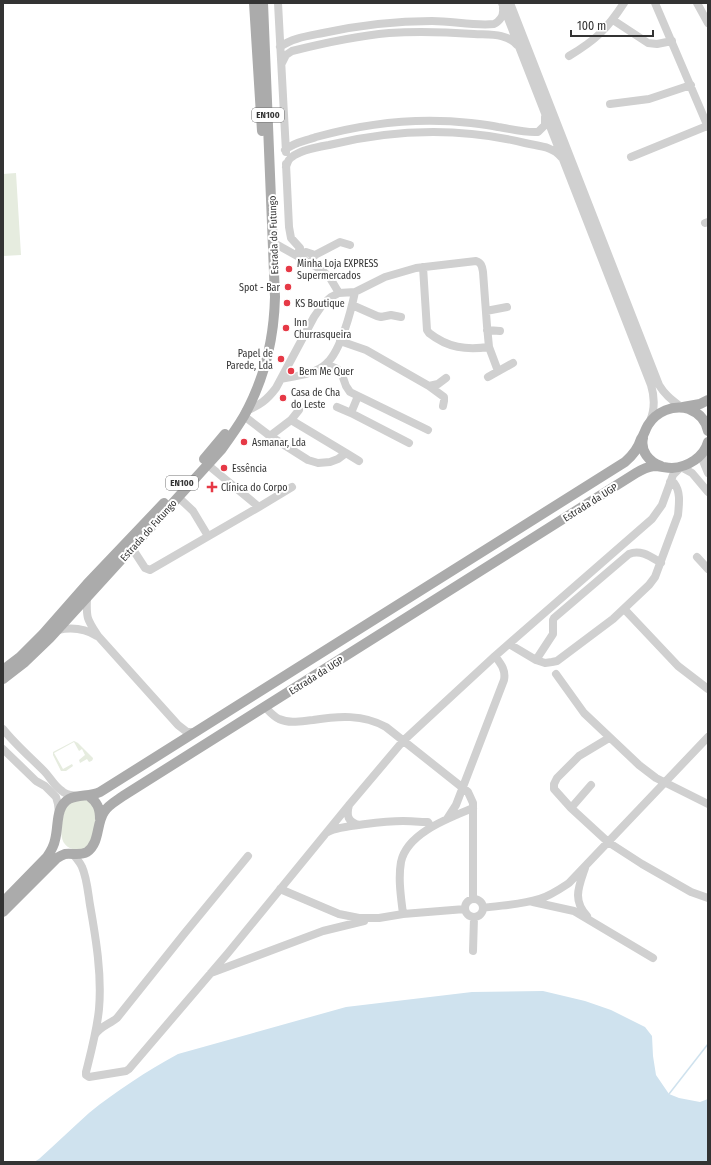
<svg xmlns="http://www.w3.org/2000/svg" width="711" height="1165" viewBox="0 0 711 1165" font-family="'Fira Sans Condensed',sans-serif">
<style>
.green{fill:#e6ecdf}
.water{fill:#cfe2ee}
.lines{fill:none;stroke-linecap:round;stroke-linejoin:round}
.stream{stroke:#cfe2ee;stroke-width:1.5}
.minor{stroke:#d0d0d0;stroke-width:8}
.major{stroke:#ababab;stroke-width:10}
.poi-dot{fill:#e63946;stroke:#fff;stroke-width:1.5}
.labels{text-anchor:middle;stroke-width:4;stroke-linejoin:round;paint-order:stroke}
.shield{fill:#fff;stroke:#707070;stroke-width:1}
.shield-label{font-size:9px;font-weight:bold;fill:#333}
.street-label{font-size:10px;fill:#333;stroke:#fff}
.poi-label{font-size:10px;fill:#333;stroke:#fff;text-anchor:start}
</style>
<rect width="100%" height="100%" fill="#fff"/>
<path class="green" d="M16 173 21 255 3 256V174Z
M74 741 78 743 93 758C93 760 92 761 89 762L87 759 80 763 79 760 85 755 82 749 79 751 74 742 54 753 63 769 72 764 73 766 66 771H61L53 755V752Z
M81 798C85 800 90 801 92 805 99 814 96 841 86 848 82 850 77 850 73 849 54 844 63 819 66 805Z"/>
<path class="water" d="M543 991 585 1001 611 1010 645 1027 652 1036 653 1056 656 1075 669 1094 679 1098 700 1102 708 1099V1162H34L39 1159C56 1144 72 1128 89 1113 116 1091 147 1071 178 1054L346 1007 472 992Z"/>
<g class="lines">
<path class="stream" d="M669 1094 708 1044"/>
<path class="minor" d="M278 3 286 152
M502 3 651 385C655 398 655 409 650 421
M510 3 659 385C665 395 672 400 681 407
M655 3 708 127
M697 3 708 23
M613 20 648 43 657 44 672 41
M280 47C292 38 308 36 323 33 360 25 394 21 432 21 453 21 474 26 494 24 500 21 504 15 503 8
M569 56C596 40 607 29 624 3
M282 63 286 55 292 51C324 43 356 36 389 33 417 31 446 32 474 34 489 35 507 33 517 45
M610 104 649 99 691 85
M285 150C294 142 306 141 316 137 366 123 419 117 471 123 480 124 489 125 498 127 511 129 525 133 538 132L545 125V117
M631 157 707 126
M286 164 289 227 291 238 300 248 297 256
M286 167C287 164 288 159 292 157 300 150 318 147 329 145 395 129 459 127 525 143 537 146 553 146 561 157
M705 223 708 222
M274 243 315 266 324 272 330 278 339 293
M300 258 306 252 315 255
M310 263 315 255 340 242 350 245
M423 267 427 330 429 333C448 348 466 350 489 347
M352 305 377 316 381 317 391 315 401 317
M486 311 507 307
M487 330 500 331
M340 341 366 350 429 386 438 384 446 378
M326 364 337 369 341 372 346 386 350 392 428 430
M488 377 513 363
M281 379C296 376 316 374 327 363 341 350 351 311 355 292
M429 386 444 397V401L443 406
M358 396 351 413 409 443
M337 407 351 413
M246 411C260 405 267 400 276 388L314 317 323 304 331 297 339 293 355 292 385 277 416 268 476 261C482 263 482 267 483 272L487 326 489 347 498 371
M244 416 270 436 308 460 318 463 330 462 338 459 346 453 291 420
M270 436 291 420 299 410
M704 451 703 461 708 473
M346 453 359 461
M208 465 259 507
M178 497 193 511 208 536
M132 548 145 568 150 570 259 507 292 487
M697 557 708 569
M87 598C86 618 87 619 98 636L178 725 187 732H196
M627 612 678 666 708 689
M58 630C72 627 84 628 97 636
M509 644 536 660 545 663 552 662 557 661 613 619 649 585 655 577 678 515C679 504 681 492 674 483L670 482
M536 660 553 634V620L554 618 629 554C641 549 651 557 661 563
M556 674 584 713 639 765 656 778 708 804
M265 707C269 711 273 716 279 719 290 724 302 721 313 720 338 716 363 714 386 727L468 792 473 803V899
M3 729C15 744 30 757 44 771 50 777 54 786 62 791 66 795 72 795 77 796
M609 738 579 756 557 778 554 784V789L571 808 608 842 642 864 691 892 708 898
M3 749 36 781 45 786 56 797 58 804 59 813
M349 805C346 816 348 822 359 825
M571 808 591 785
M447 819 456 805 504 680C506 670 501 664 495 656
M328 832C337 826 389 821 403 821 411 821 419 822 428 822L431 827
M73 854C76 858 80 862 82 867 87 878 88 893 90 905 96 939 102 975 99 1009 97 1030 91 1052 86 1072V1075L89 1077 126 1071 129 1069 228 953 349 805 403 741 495 656 652 519 662 505 673 475 681 467 692 473 708 492
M585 868C579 886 572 900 587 916
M280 889 339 914 359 918H379L403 914 465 909
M465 908a9 9 0 1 1 18 0a9 9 0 1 1-18 0Z
M533 902 574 911 653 958
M483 908C501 905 521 905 539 899 550 896 560 889 569 883L708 737
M403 914C401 897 398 879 401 862 407 833 449 818 473 808
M473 951 474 917
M211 973 323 931 364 921
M95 1035C99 1027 110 1024 117 1018L184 934 248 856"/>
<path class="major" d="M254 3 262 131
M683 407 700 404 708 400
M643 438C640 451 649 462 661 466
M204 459 225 434
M3 670 20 657 43 634 87 584 164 503
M3 679 25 662 50 638 221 450C229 439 237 428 244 416 264 380 274 338 275 297L263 3
M89 796C97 802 100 808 100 819
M3 902 47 857C51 851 54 846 55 840 59 826 55 807 69 799 78 794 90 797 100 792L625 462C632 456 638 449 641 439 644 435 645 430 648 425 656 412 673 404 689 409 699 413 706 420 708 431
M3 912 57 858C60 856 62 855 65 854 73 853 80 856 87 852 100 843 96 824 104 812 108 805 116 801 123 796L636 473C641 470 647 467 654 466 660 466 666 468 672 468 688 467 704 457 708 442"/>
</g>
<g class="poi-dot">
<circle cx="289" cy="269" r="4"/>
<circle cx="288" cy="287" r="4"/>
<circle cx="287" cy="303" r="4"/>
<circle cx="286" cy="328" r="4"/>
<circle cx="281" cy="359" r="4"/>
<circle cx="291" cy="371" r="4"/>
<circle cx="283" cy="398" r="4"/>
<circle cx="244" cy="442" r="4"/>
<circle cx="224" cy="468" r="4"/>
<path d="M210 481h4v4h4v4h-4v4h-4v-4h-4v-4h4z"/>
</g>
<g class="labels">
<g class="shield">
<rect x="252" y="108" width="32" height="14" rx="3"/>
<rect x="166" y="476" width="32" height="14" rx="3"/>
</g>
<g class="shield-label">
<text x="268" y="118">EN100</text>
<text x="182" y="486">EN100</text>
</g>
<g class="street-label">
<text transform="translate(273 235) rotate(-92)" y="4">Estrada do Futungo</text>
<text transform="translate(590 502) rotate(-32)" y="4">Estrada da UGP</text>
<text transform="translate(148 530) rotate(-48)" y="4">Estrada do Futungo</text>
<text transform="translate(316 675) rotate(-32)" y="4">Estrada da UGP</text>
</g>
<g class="poi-label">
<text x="297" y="267">Minha Loja EXPRESS<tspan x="297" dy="12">Supermercados</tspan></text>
<text x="280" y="291" text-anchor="end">Spot - Bar</text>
<text x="295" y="307">KS Boutique</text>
<text x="294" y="326">Inn<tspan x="294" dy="12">Churrasqueira</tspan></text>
<text x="273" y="357" text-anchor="end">Papel de<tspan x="273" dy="12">Parede, Lda</tspan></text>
<text x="299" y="375">Bem Me Quer</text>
<text x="291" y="396">Casa de Cha<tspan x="291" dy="12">do Leste</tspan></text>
<text x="252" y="446">Asmanar, Lda</text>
<text x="232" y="472">Essência</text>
<text x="221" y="491">Clínica do Corpo</text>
</g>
</g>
<rect width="711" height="1165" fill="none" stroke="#333333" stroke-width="8"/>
<path d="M571 30v6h82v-6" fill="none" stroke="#333333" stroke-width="2"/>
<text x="577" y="30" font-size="12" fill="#333333" stroke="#ffffff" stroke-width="3" paint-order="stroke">100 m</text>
</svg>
